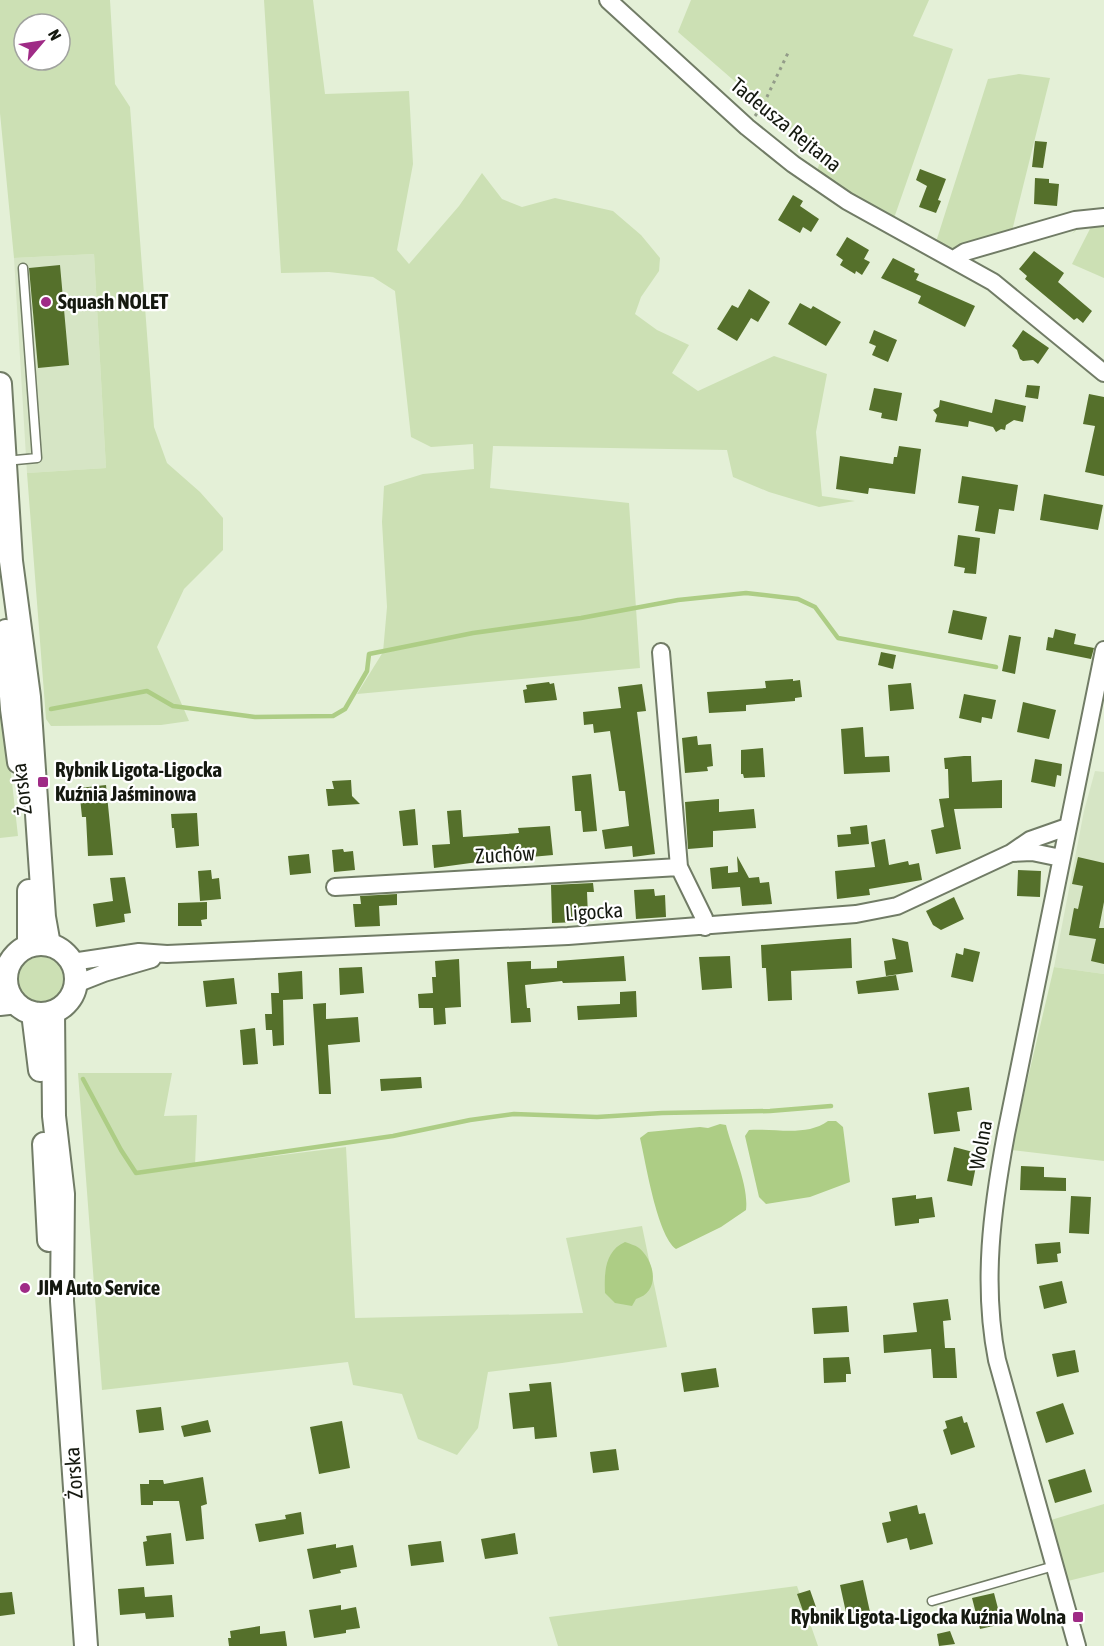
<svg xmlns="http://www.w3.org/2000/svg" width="1104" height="1646" viewBox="0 0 1104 1646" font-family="'Asap Condensed',sans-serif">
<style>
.built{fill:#d6e5c5}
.green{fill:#cce0b4;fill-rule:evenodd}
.water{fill:#adcd85}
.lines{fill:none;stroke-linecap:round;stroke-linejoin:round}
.stream{stroke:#adcd85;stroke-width:4.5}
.building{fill:#55702b}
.service-casing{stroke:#717c66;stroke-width:11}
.minor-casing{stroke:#717c66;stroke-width:20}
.secondary-casing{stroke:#717c66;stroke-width:26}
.path{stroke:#939c89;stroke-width:3;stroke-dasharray:3 4.5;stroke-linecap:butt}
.service{stroke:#fff;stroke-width:8}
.minor{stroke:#fff;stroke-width:16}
.secondary{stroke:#fff;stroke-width:22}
.poi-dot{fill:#9f2b86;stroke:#fff;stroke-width:2}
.labels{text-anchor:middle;stroke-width:4.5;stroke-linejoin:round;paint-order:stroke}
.street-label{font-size:21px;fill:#151910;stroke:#fff}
.poi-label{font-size:21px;font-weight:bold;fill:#151910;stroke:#fff;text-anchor:start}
</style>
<rect width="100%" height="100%" fill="#e4f0d7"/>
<path class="built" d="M94 254 106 468 27 473 14 258Z
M1095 771 1104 772V974L1054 967 1084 811Z"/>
<path class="green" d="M0 0H110L115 84 130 107 154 427 167 463 200 492 223 518V550L184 589 157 647 189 721 161 725 51 726 46 719 27 473 106 468 94 254 14 258 0 113ZM24 24H60V60H24Z
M264 0H313L325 94 409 91 413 164 397 250 409 264 459 206 482 173 502 199 522 207 555 198 613 211 641 235 660 258 659 271 641 297 635 314 657 330 689 345 672 373 698 391 774 356 827 374 816 432 822 496 855 501 819 507 769 492 733 477 727 450 493 446 490 488 629 503 640 668 357 694 383 652 387 607 382 522 384 486 423 474 474 469 473 444 431 447 411 437 395 291 373 277 329 272 281 273Z
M691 0H929L913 36 953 49 893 221 816 173 822 157 678 32Z
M1019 74 1050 78 1011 235 952 252 935 245 988 79Z
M1104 219V278L1072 264 1093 223 1082 225 1072 234 1082 222Z
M0 675 18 836 0 838Z
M18 980a24 24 0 1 1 48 0a24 24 0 1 1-48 0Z
M1054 967 1104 974V1161L1011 1150Z
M78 1073H172L164 1116 197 1115 195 1166 346 1147 355 1318 583 1313 566 1238 642 1226 667 1347 562 1363 488 1372 478 1428 457 1455 418 1439 402 1394 353 1385 348 1362 102 1390Z
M1104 1504V1572L1068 1581 1051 1520Z
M797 1586 818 1646H558L549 1617Z"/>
<path class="water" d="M828 1121H836L843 1127 850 1182 810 1197 766 1204 759 1197 745 1136 749 1130C775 1128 806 1137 828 1121Z
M720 1124 726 1125C732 1150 749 1185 746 1210L721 1227 676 1249C657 1235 646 1163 640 1138L648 1132 700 1127 708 1128Z
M625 1242C630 1244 635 1245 639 1248 655 1261 661 1292 636 1299L632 1306 615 1303 605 1293C604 1272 605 1251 625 1242Z"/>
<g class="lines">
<path class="stream" d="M51 709 147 691 173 706 255 717 333 716 345 709 367 671 369 654 473 633 581 618 678 600 746 593 798 599 815 607 838 638 996 667
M83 1079 121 1150 136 1173 393 1136 470 1120 514 1114 597 1117 662 1113 770 1111 831 1106"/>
</g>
<path class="building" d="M1035 141 1047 142 1043 168 1032 167Z
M920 169 946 179 938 200 941 201 936 213 919 207 927 186 916 180Z
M1035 178 1049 179V183L1059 184 1057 206 1034 204Z
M793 195 803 201 800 206 819 219 811 232 803 227 800 233 778 220Z
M847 237 869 250 864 259 870 262 862 275 856 271 855 274 840 265 843 260 836 255Z
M1034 251 1064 273 1058 282 1092 311 1083 323 1077 318 1074 320 1025 279 1027 276 1019 269Z
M893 258 915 269 914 272 919 274 916 280 975 306 965 327 918 303 921 296 881 278Z
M60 265 69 365 38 368 29 268Z
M749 289 770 302 758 322 751 318 737 341 717 329 732 305 738 308Z
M800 303 811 309 813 306 841 322 826 346 788 324Z
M874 330 897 340 888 362 872 355 876 346 869 343Z
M1023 330 1049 348 1038 364 1033 360 1023 361 1020 359 1017 350 1012 346Z
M1027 385 1040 386 1038 399 1025 397Z
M874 388 902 393 897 421 881 418 882 413 869 410Z
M1089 394 1104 397V476L1085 472 1095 426 1083 424Z
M995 399 1026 406 1023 422 1014 420 1006 425 1005 430 1001 429 996 432 993 427 969 421 968 427 935 422 937 415 933 410 939 407 940 400 992 413Z
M899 446 921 449 915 494 869 488 868 494 836 489 840 456 893 464 894 457H897Z
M962 476 1018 485 1014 511 999 509 995 534 975 531 979 506 958 503Z
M1044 494 1103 505 1098 530 1040 520Z
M958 535 980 538 976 574 964 573 965 568 954 566Z
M953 610 987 617 982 640 948 633Z
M1055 629 1076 634 1074 644 1094 648 1091 659 1046 650 1048 637 1053 638Z
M1009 635 1021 637 1015 674 1002 671Z
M881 652 896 655 893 669 878 665Z
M793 679V681L800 680 802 697 795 698V701L746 705V711L709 713 707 692 766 688 765 681Z
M549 682 550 684 554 683 557 700 525 703 523 690 527 689 526 685Z
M911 683 914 709 890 711 888 685Z
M642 684 646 711 637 712 655 854 633 857 632 846 605 849 602 830 629 826 625 791H619L610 731 594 733 593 724 584 725 583 712 621 708 618 687Z
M964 694 996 700 992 719 982 717 981 723 959 718Z
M1023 702 1056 710 1049 739 1017 732Z
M863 727 865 757 889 756 890 772 844 774 841 729Z
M697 736 698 745 711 744 713 766 707 767 708 771 685 773 682 738Z
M763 748 765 777 744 778 743 774H741V750Z
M964 756H971L972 782 1002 780V808L954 809 961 849 936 854 931 830 944 827 939 799 949 798 948 769H945L944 758Z
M1035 759 1062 764 1061 776 1057 775 1055 787 1031 782Z
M591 774 597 831 583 832 581 811H575L572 776Z
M351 780 352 796 360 804 328 806 326 789H334L332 781Z
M106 785 113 855 88 856 86 817H82L79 788Z
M719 799V812L754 809 756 828 713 831V847L688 849 685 802Z
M415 809 418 845 403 846 399 811Z
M461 810 463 837 519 833 518 828 550 826 553 855 531 857 530 850 500 853V859L434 868 432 845 450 844 447 811Z
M197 813 199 846 176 848 174 828H172L171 814Z
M867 825 869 844 838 847 837 835 851 834 850 827Z
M885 839 889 865 908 861 909 865 919 863 922 880 869 889 870 895 837 899 835 871 875 867 871 842Z
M343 849 344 852 353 851 355 870 334 872 332 850Z
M309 854 311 873 290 875 288 856Z
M737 856 749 878 759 877 760 883 769 882 772 904 742 906 740 887 712 889 710 868 728 866V873L738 872Z
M1078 857 1104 863V902L1099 928H1104V964L1091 961 1096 939 1069 935 1074 908 1078 909 1083 886 1072 884Z
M211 870 212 879 219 878 221 899 200 901 198 871Z
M1018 870 1041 871 1040 897 1017 896Z
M125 877 131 913 124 914 125 922 96 927 93 904 113 901 110 878Z
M593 883 594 892H587L588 916H580L581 922 552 923 551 885Z
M654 889 655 896 665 895 666 917 636 919 634 890Z
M397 894V905L379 906 380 926 355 927 353 904H361L360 896Z
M954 897 964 919 941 930 933 925 926 911Z
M207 902V919L201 920 202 926H178V903Z
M851 938 852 968 791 971 792 1000 768 1001 766 968H762L761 945Z
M892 938 908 942 913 972 886 976 884 961 896 959Z
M964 948 980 952 973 982 951 977 956 953 963 955Z
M624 956 626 981 563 983 562 981 525 985 527 1008H530L531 1022 511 1023 507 962 531 961V969L557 968V961Z
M730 956 732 988 702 990 699 957Z
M459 959 461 1007 445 1008 446 1024 434 1025 433 1008H419L418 994 433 993 432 977H436L435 961Z
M362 967 364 993 340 995 339 968Z
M302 971 303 999 283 1000 284 1045 273 1046 272 1030H266L265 1014H272L271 993H279L278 973Z
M896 975 899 990 858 994 856 981Z
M234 978 237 1004 206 1007 203 981Z
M636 991 637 1017 578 1020 577 1006 620 1004V992Z
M326 1003V1019L358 1017 360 1042 328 1045 331 1094H319L313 1004Z
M255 1028 258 1064 243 1065 240 1030Z
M421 1077 422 1088 381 1091 380 1079Z
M969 1087 972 1110 957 1112 960 1131 934 1134 928 1093Z
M954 1147 973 1152 971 1159 977 1161 972 1186 947 1181Z
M1021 1166 1044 1167V1177L1066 1178V1191L1020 1190Z
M916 1195V1199L932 1197 935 1217 919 1219V1223L895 1226 892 1198Z
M1071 1196 1091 1197 1089 1234 1069 1233Z
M1060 1242 1061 1253 1057 1254 1058 1262 1037 1264 1035 1244Z
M1062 1281 1067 1303 1044 1309 1039 1286Z
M948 1299 951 1320 943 1321 945 1348H955L957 1378H933L931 1349 884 1353 883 1335 917 1332 913 1303Z
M847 1306 849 1332 814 1334 812 1308Z
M1075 1350 1079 1372 1057 1377 1052 1354Z
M849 1357 851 1374H846V1382L824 1383 823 1358Z
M716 1368 719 1387 684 1392 681 1373Z
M551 1382 557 1437 535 1439 534 1427 513 1429 509 1393 530 1391 529 1384Z
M1063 1403 1074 1434 1046 1443 1036 1412Z
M161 1407 164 1430 139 1433 136 1410Z
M962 1416 964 1423 967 1422 975 1447 951 1455 943 1430 947 1428 945 1421Z
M208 1420 211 1432 184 1437 181 1426Z
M342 1421 350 1468 319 1474 310 1427Z
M616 1449 619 1470 593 1473 590 1452Z
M1085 1469 1092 1492 1055 1503 1048 1480Z
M203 1477 207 1504 201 1506 204 1539 186 1541 179 1501H153V1505H141L140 1484H149V1480H163L164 1484Z
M917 1505 919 1514 925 1513 933 1544 910 1550 907 1538 887 1543 882 1523 891 1521 889 1512Z
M301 1512 304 1534 259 1542 255 1524 286 1519 285 1515Z
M171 1533 174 1564 146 1566 143 1542 147 1541 146 1536Z
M515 1533 518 1554 485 1559 481 1539Z
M441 1541 444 1562 411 1566 408 1545Z
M336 1544V1548L353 1545 357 1567 340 1570 341 1573 313 1579 307 1549Z
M863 1580 870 1612 847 1617 840 1585Z
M144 1587 145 1597 172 1595 174 1617 146 1619 145 1613 120 1615 118 1589Z
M810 1590 816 1607 803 1611 797 1594Z
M12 1592 15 1614 0 1616V1593Z
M994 1593 1002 1624 980 1629 972 1598Z
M341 1605V1610L356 1607 360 1628 346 1630V1633L314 1638 309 1610Z
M260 1626V1634L285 1631 287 1646H229L228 1638H231L230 1631Z
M950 1631 955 1644 939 1646 937 1634Z"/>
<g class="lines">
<defs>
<path id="service" d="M5 461 37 458 23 268
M932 1601 1054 1566"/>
<path id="minor" d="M608 0 747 127 793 164 847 201 993 282 1104 373
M954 259 965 252 1075 220 1104 217
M661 652 679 867 704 918 705 927
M1011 853 1032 852 1061 858
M335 887 679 867
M72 962 139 952 167 954 568 936 856 914 897 906 1011 853 1030 840 1067 827
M76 984 104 973 152 959
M0 991 7 983
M0 1007 18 1005
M1077 1646 997 1360C982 1284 992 1209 1006 1134L1104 650"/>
<path id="secondary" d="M0 384 11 561 29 697 44 917 49 945
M6 631 12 709 19 762
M6 979a35 35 0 1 1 70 0a35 35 0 1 1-70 0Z
M29 946V891
M53 1012 54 1116 63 1194 62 1301 86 1646
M33 1013 40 1070
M44 1144 49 1240"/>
</defs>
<use href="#service" class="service-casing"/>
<use href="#minor" class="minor-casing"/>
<use href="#secondary" class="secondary-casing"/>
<path class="path" d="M755 116 763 105 788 53"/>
<use href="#service" class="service"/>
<use href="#minor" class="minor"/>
<use href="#secondary" class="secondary"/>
</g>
<g class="poi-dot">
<circle cx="46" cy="302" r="6"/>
<rect x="37" y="776" width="12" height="12" rx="3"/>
<circle cx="25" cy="1288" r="6"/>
<rect x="1072" y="1611" width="12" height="12" rx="3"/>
</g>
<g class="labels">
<g class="street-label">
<text transform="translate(786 125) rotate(39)" y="7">Tadeusza Rejtana</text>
<text transform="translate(22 789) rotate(-97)" y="7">Żorska</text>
<text transform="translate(505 855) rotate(-3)" y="7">Zuchów</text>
<text transform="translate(594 912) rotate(-4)" y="7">Ligocka</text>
<text transform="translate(981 1145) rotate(-80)" y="7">Wolna</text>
<text transform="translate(74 1473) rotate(-94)" y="7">Żorska</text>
</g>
<g class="poi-label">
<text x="58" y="309">Squash NOLET</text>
<text x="55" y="777">Rybnik Ligota-Ligocka<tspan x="55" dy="24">Kuźnia Jaśminowa</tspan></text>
<text x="37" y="1295">JIM Auto Service</text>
<text x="1066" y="1624" text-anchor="end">Rybnik Ligota-Ligocka Kuźnia Wolna</text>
</g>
</g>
<g transform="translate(42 42) rotate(61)"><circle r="28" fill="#ffffff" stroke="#a1a39f" stroke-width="1.5"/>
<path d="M0-4.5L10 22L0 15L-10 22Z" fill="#9f2b86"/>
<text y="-9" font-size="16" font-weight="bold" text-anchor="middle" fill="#151910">N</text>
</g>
</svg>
